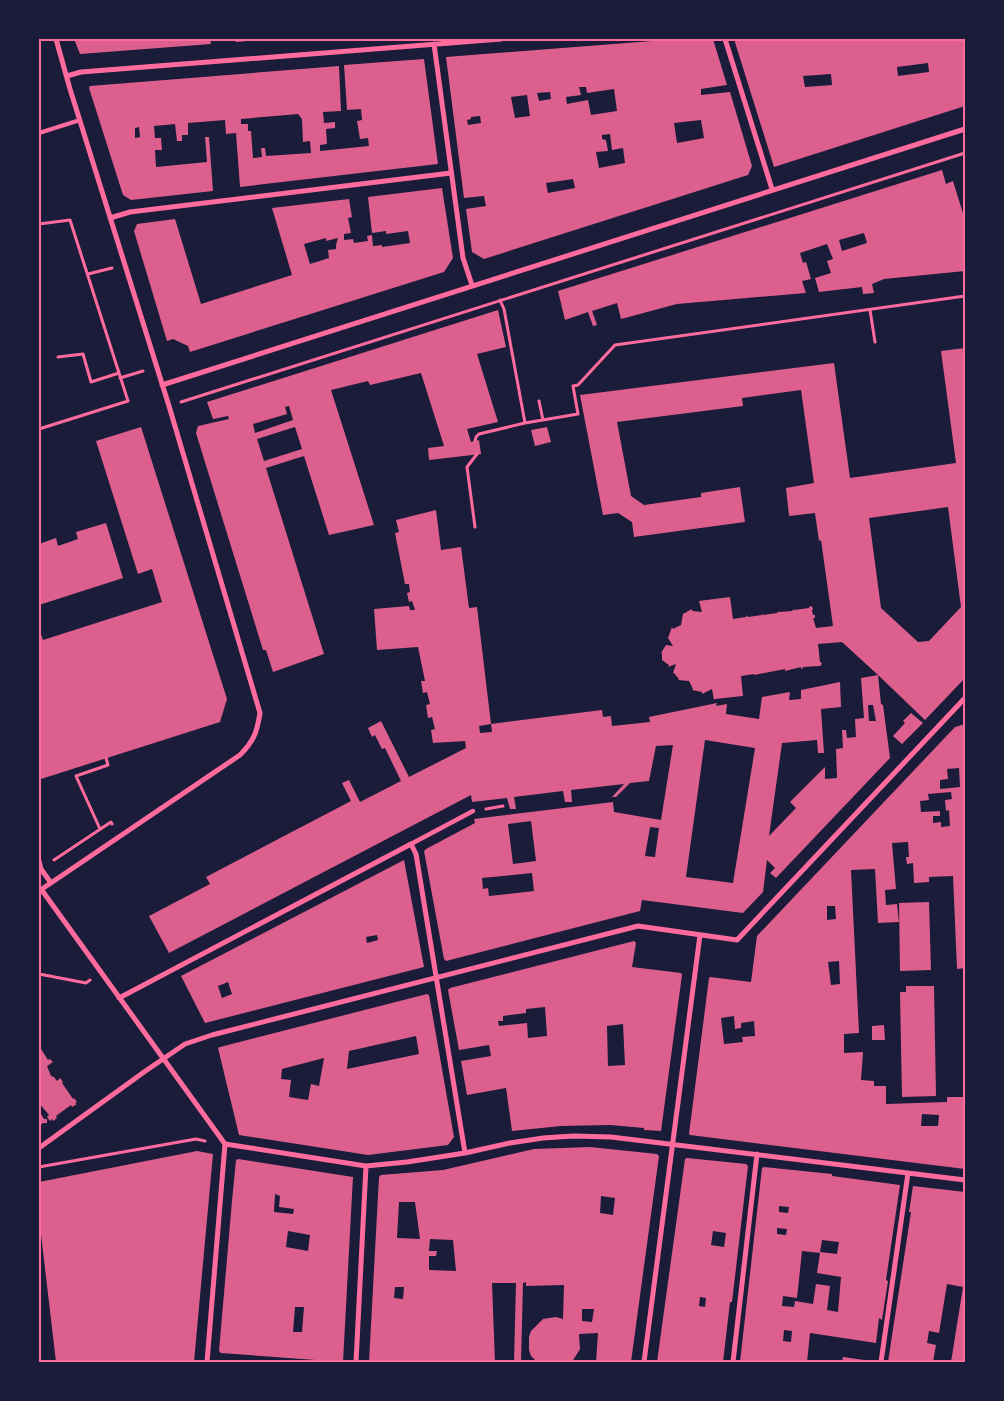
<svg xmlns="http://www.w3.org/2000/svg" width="1004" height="1401" viewBox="0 0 1004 1401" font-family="'IBM Plex Sans',sans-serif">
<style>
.building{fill:#dd5f8e;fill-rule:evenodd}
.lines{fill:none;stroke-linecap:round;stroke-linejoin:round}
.path{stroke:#ff6b9d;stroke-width:3}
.service{stroke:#ff6b9d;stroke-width:4}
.pedestrian{stroke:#ff6b9d;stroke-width:4.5}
.minor{stroke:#ff6b9d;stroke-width:5}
.neatline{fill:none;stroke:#ff6b9d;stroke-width:2}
</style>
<rect width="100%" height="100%" fill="#1b1b3a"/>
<path class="building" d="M74 39H210L211 44 80 54Z
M235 39H258V40L236 42Z
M678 39H713L727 85 701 89V95L730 92 752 166 748 175 484 259 472 252 466 209 486 206 484 196 464 198 446 57ZM579 87H586L587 93 614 89 617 111 591 115 588 100 567 104 566 97 581 95ZM550 92 551 99 539 101 537 93ZM527 95 530 116 515 118 511 97ZM480 116 481 123 468 125 467 120 471 119V117ZM701 120 704 138 677 143 674 123ZM610 134 612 150 623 148 625 163 599 168 596 152 608 151 606 140 602 139V135ZM573 179 575 188 548 193 546 183Z
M734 39H965V106L774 167ZM928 63 929 72 898 76 897 67ZM831 74 832 85 805 87 803 76Z
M424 59 438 164 240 187 236 133 226 134 225 120 188 123V135H182V141H177L175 124 154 126 155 138H161L162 150H155L156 167 207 162 205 137H209L213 191 131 200 123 195 89 88 90 86 339 66 341 111 323 112 324 123 335 122V128L326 129 327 144 320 145V151L369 146 368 138 360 139 357 121 362 120 361 109 347 110 344 65ZM298 114 302 119 303 142 310 141 311 153 266 156 265 148H261L262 157 253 158 251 131H248V124H241V119ZM139 127 140 137 135 138V128Z
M942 170 946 184 953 181 965 220V271L884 279 872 284 874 293 863 294 862 287 819 292 815 278 831 273 827 261 833 259 827 244 800 253 803 263 806 262 811 279 802 281 806 293 677 304 621 319 617 303 592 311 597 325 593 326 588 312 565 320 558 291ZM864 233 867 243 842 251 839 240Z
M442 188 453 258 444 272 190 352 188 346 173 339 167 341 134 231 137 224 175 219 201 304 292 275 272 208 349 199 352 217 348 218 351 233 344 234V240L353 239 354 243 368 241 367 236 372 235 373 246 382 245V247L410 243 408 231 386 234V231L372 233 368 197ZM326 238V241L338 238 336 245V249L328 250 329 258 310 264 304 244Z
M498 310 506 347 477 354 498 422 467 429 471 442 479 440 481 454 429 460 428 448 444 446 421 373 370 385 368 381 331 390 374 525 329 535 304 456 266 468 324 654 273 672 266 650H263L196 433 198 426 229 419 228 416 213 419 207 402ZM289 406 293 420 255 433 253 424 287 414 285 407ZM295 427 302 449 264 461 257 439Z
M965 348V678L925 720 878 675 881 704 883 705 890 758 776 878 770 873 775 868 767 860 763 892 743 913 642 900 640 911 446 961 444 959 424 851 426 849 475 823 474 819 613 802 614 812 661 820 673 745 656 746 649 781 630 783 616 797H612L624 784 571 790 572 802H565L563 791 514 797 516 809H510L507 798 472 802 471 795 169 953 149 916 210 884 206 877 351 801 342 783 349 780 360 802 401 781 385 748 382 749 375 735 372 737 368 728 381 721 409 777 466 748 465 741 433 743 431 730 435 729 432 717 428 718 426 705 430 704 427 692 423 693 421 681H425L418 647 377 650 374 609 409 606 410 610H415L412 601 409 602 407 593 410 592 409 584H405L395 533 399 532 396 520 436 510 441 550 461 547 469 608 477 607 491 724 602 710 603 717 611 716 612 726 650 722 649 717 717 703 716 706 727 704 726 714 759 719 762 697 790 692 789 700 801 699V690L840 682 841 707 821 709 824 753H818L817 740 782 743 769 836 796 808 790 802 825 767V779L837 778 836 749 843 748 842 730H846L847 738 856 737 855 719 864 718 861 678 878 675 842 642 818 644 820 662H821L822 664 820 666 803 667V668L801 669V667L785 671V669L754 675V674L741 676 743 696 715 699 714 700 712 689 702 694V692L692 690 693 689 689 681 678 680 679 679 674 673H673L676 664 668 667 669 665 662 660V653H661L666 645 673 646 668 638 672 627 673 629 681 625 683 614 692 609V611L702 612 699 601 730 597 733 619 746 617V615L748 617 762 615 763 613V615L777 613 779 611V612L792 611 794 609V610L809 608V607L811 606 813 608 812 611 813 615H815V618H813L816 628 833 626 821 540 819 541 815 513 789 516 786 488 814 483 801 390 742 398 743 406 617 422 631 496 644 505 701 497V493L740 487 745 522 634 537 632 522 618 513 603 515 580 395 834 363 850 478 956 463 941 351ZM948 507 961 607 929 641 918 642 881 608 869 518ZM868 705H873L876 721H869ZM491 724 492 732 480 733 479 726ZM705 740 755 748 733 883 686 877ZM531 821 536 861 513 864 508 824ZM650 827 659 828 655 857 645 856ZM532 873 534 891 489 896 488 888 483 889 482 878Z
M141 427 227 699 220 722 41 779 39 772V629L43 640 162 602 152 569 138 574 96 441Z
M547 427 551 442 535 446 531 430Z
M106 523 123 578 39 605V544L56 538 58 546 78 539 76 532Z
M911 713 923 723 902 744 893 736 905 723 903 721Z
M965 724V968L957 969 953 876 929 877V882L914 883 913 863 907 864 906 857H909L908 842 892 843 896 889 885 890 886 905 897 904 899 922 878 923 875 869 851 870 859 1033 844 1034V1053L863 1052 861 1080 874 1081V1086H886V1104L947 1102V1097H965V1169L690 1135 689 1134 709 978 710 977 751 982 757 936 955 727ZM959 768 960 787 940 789V780L948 779 947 769ZM951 792 952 799 945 800 946 811 949 810 950 826 941 827V822L933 823V816H940V811L921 812 920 801 929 800 928 794ZM827 906H835L836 919 827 920ZM839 961 840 984 831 985 828 962ZM734 1016 735 1029 741 1028V1023L754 1021 755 1036 742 1037 743 1042 724 1044 721 1018ZM922 1114 939 1115 938 1126H921Z
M404 860 424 967 205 1023 181 976ZM377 935 378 940 367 943 366 937ZM228 982 232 994 222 998 218 986Z
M929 902 931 970 900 971 899 903Z
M634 941 636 943 632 967 681 973 682 975 661 1131 644 1130V1128L610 1125 561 1126 512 1131 506 1088 467 1095 461 1061 491 1056 489 1045 459 1050 448 990 450 988ZM545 1007 547 1036 528 1038 527 1023 499 1026 498 1021H503V1016L526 1013V1009ZM623 1024 625 1065 608 1066 607 1026Z
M906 986H934L936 1096 902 1097 900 992H906Z
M427 994 429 995 454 1137 448 1145 368 1155 239 1135 218 1048 220 1047ZM416 1036 419 1054 347 1069 349 1051ZM324 1058 319 1086 311 1084 308 1100 289 1097 291 1080 281 1079 282 1069Z
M884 1025 885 1040H872V1026Z
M39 1049H41L48 1060 50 1059 53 1062 47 1066 51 1076 54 1077 57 1081 60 1078 63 1082 62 1083 73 1099 74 1098 77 1102 75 1103 77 1104 72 1107 71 1105 56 1116 57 1118 53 1121 52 1119 50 1121 47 1117 49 1115 39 1103Z
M39 1111 44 1119H47V1123H43L39 1126Z
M590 1147 657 1154 659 1156 631 1362H596L598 1333 579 1334 580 1349 572 1362H537L531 1356 529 1350V1337L531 1331 543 1319 556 1317 563 1319 564 1285 526 1286V1282L523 1283 521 1362H514L516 1283H492L495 1362H369L379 1177 381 1175 443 1170 534 1149ZM601 1196 615 1198 613 1215 600 1213ZM399 1202H415L420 1239 397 1238ZM430 1239 453 1240 456 1271 429 1270V1256H436L437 1251H429ZM395 1287H404L403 1299 394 1298ZM582 1309H594L592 1322 582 1321Z
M197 1151 213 1154 194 1362H56L39 1217V1182Z
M687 1158 746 1164 748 1166 732 1302H730L723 1362H657L685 1159ZM713 1231 726 1233 724 1247 711 1245ZM700 1297 706 1298 705 1307 699 1306Z
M238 1159 353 1177 343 1362 221 1353 219 1351 232 1201 236 1160ZM275 1194 280 1196 279 1207 294 1209 293 1214 274 1212ZM288 1231 310 1235 308 1251 286 1247ZM295 1307H304L302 1332H293Z
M764 1167 832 1174V1176L900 1185 886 1280 888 1281 882 1320 879 1318 876 1343 810 1333 807 1362H740L762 1168ZM779 1206 789 1207 788 1213 779 1212ZM777 1228 787 1229 786 1235 777 1234ZM822 1240 839 1242 837 1254 820 1252ZM802 1251 820 1253 817 1273 841 1277 838 1312 827 1310 830 1286 816 1284 813 1304 795 1301 794 1307 782 1306 783 1296 797 1298ZM784 1330 792 1331 791 1342 783 1341Z
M913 1186 965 1192V1362H951L963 1287 947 1284 939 1333 929 1331 927 1343 936 1345 933 1362H888L911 1212H909Z
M843 1357 871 1361V1362H842Z"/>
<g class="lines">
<path class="path" d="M39 224 70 220 128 401 39 429
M88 274 112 268
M870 310 875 342
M58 357 83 354 91 382 119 373
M120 378 143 371
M539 401 543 420
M181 402 965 153
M525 423 578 414 573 386 578 385 615 345 965 296
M475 441 476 437 479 434 525 423 504 309 500 300
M475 527 467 467 477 454
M486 809 503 806
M100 829 76 776 108 765 106 758
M54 860 111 822 112 824
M39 974 86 983 90 980
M39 1167 196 1139 205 1141"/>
<path class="service" d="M39 133 80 120"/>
<path class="pedestrian" d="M411 844 473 811"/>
<path class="minor" d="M725 39 772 189
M434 44 463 258 472 285
M67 76 81 72 501 39
M110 218 130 212 451 173
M162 385 965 129
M39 861 41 869 51 883
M41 889 225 1144
M39 891 240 755C254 741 257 732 260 713L169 406 70 89 56 39
M119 998 411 844 416 854 465 1153
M225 1144 366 1166 407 1162 465 1153 510 1143 543 1138 573 1136 611 1137 965 1180
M39 1148 144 1072 185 1044 212 1035 638 926 737 940 965 698
M207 1362 225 1144
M356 1362 366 1166
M644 1362 700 935
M733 1362 757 1154
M881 1362 908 1173"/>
</g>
<rect width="1004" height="1401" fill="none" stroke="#1b1b3a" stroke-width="80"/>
<rect x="40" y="40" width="924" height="1321" class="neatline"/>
</svg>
